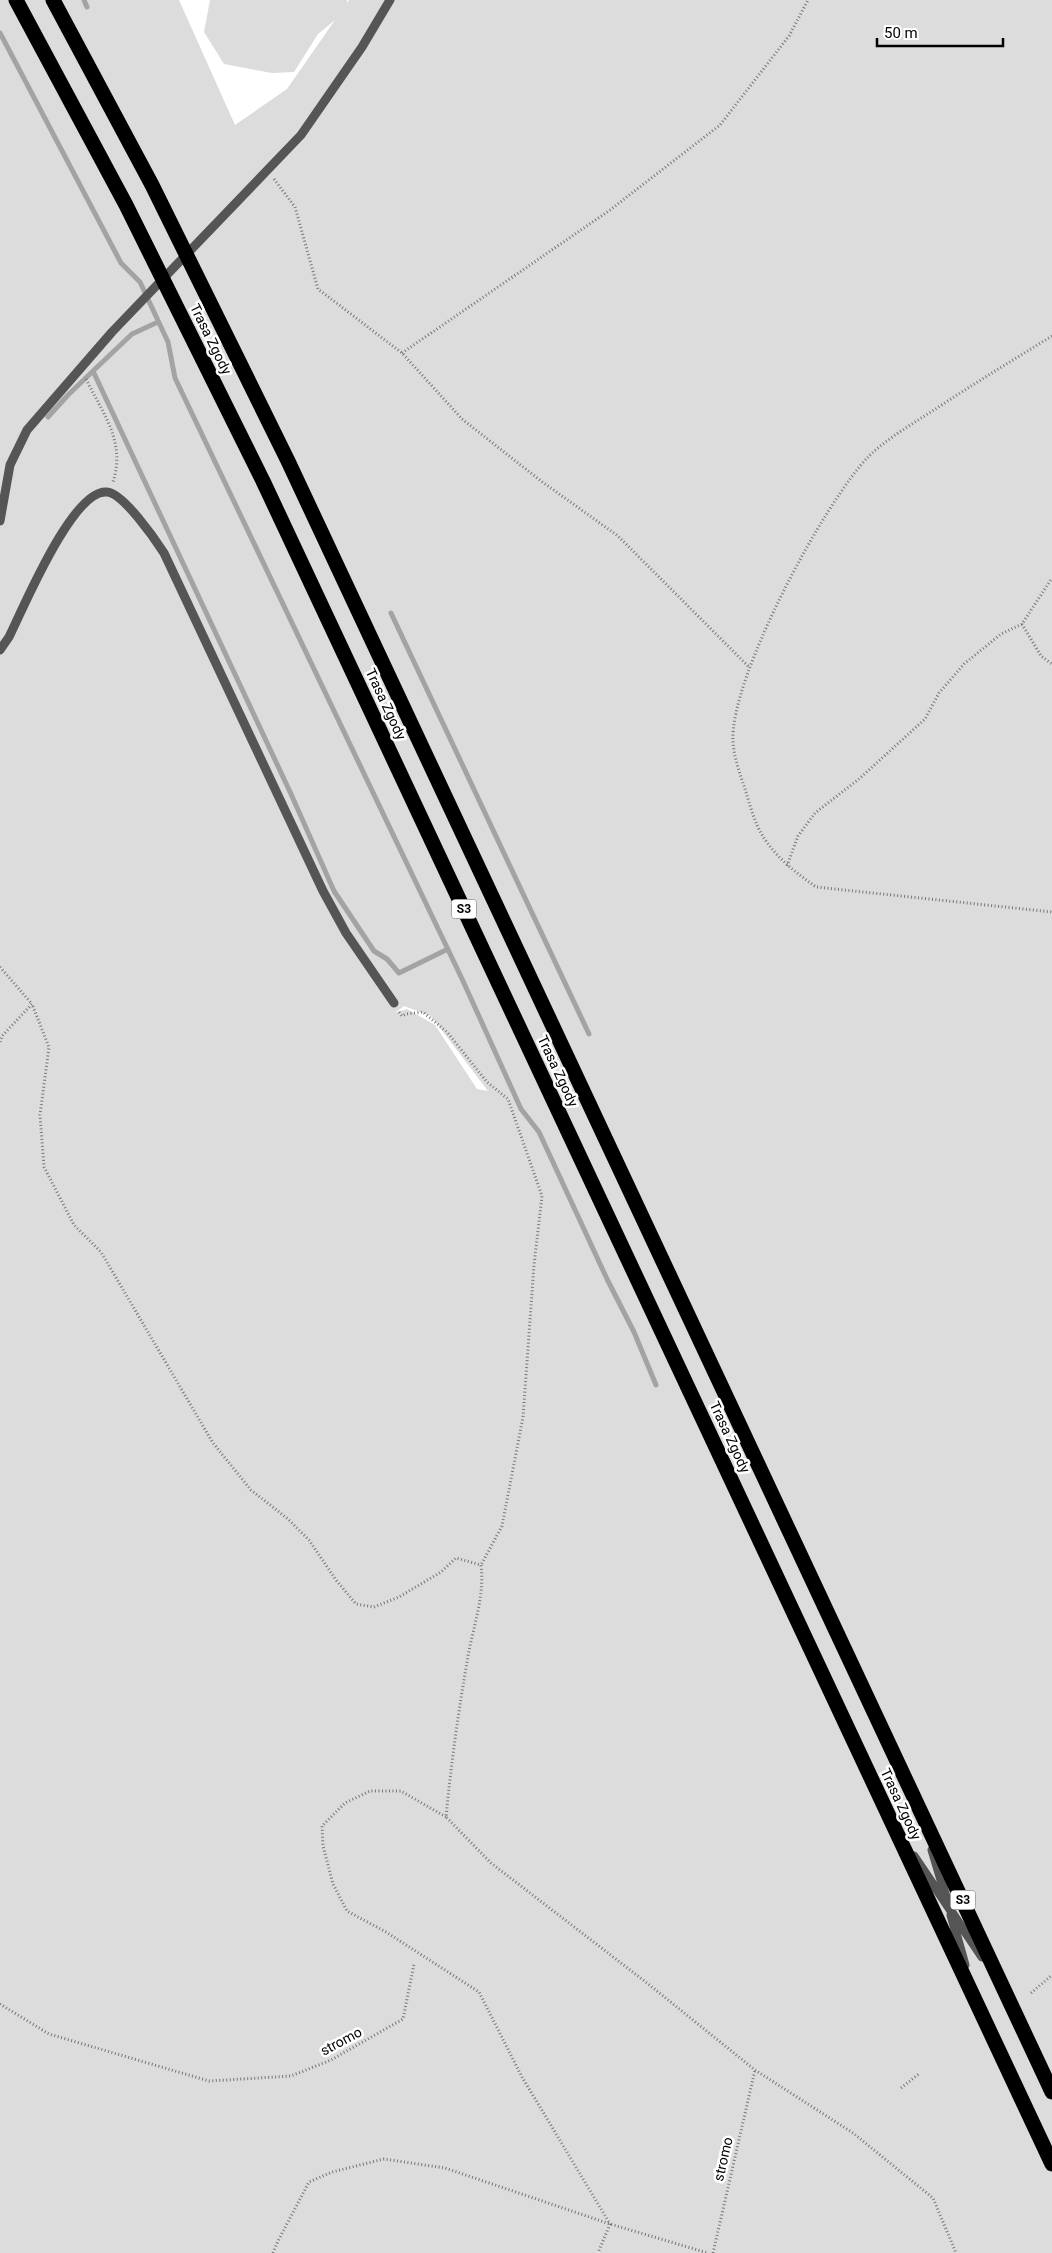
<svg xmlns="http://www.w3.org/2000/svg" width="1052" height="2253" viewBox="0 0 1052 2253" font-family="Roboto,sans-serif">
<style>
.green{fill:#dcdcdc;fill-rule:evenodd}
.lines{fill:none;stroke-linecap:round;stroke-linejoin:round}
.stream{stroke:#a3a3a3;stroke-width:5}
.path{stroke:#777;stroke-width:3;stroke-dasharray:1 2.5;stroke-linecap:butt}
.lane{stroke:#555;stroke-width:9}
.highway{stroke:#000;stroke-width:15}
.labels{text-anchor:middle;stroke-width:5;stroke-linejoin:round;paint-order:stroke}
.shield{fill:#fff;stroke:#4c4c4c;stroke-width:1}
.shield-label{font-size:12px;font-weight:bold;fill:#000}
.street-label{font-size:14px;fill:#000;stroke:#fff}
</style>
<rect width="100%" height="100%" fill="#fff"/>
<path class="green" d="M0 0H179L235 125 287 89 335 20 318 34 294 72 272 73 224 64 204 32 210 0H347V3L349 0H1052V2253H0ZM404 1006 431 1016 488 1091 477 1089 435 1025 407 1009 395 1013Z"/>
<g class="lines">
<path class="stream" d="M84 0 87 7
M0 33 121 263 140 282 168 342 175 378 463 981 521 1109 539 1132 607 1279 634 1332 656 1385
M158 322 132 334 93 371 291 794 334 891 374 951 387 959 399 973 448 949
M48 417 68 395 93 371
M391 613 589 1034"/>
<path class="path" d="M274 179 295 207 318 289 402 353 462 419 541 481 618 536 750 668
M1052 336C1013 360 975 383 937 408 914 423 889 437 869 456 825 501 729 679 733 742 734 758 740 774 745 789 749 801 752 814 757 825 769 852 792 870 816 887L1052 912
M402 353 610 210 720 125 789 36 808 0
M86 379C103 414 126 442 113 482
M1022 624 1041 656 1052 664
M787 866 798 836 815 813 859 779 925 719 939 693 964 664 1001 634 1022 624 1052 578
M0 967 32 1004
M399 1012 402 1016 406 1014 423 1012 447 1032 487 1082 508 1099 542 1196 534 1265 523 1417 502 1526 481 1565
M0 1042 2 1036 32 1004 49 1047 40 1115 44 1167 74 1225 101 1252 213 1443 251 1490 288 1519 309 1540 336 1580 356 1604 374 1607 399 1597 441 1572 456 1558 481 1565C485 1599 472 1629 467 1662 458 1714 451 1765 446 1817L491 1863 647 1983 755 2070 853 2133 933 2198 956 2253
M446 1817 401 1791H370L345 1803 322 1826 323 1846 333 1884 347 1911 386 1932 479 1992 522 2077 610 2224 598 2253
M1031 1993 1051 1976
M0 2004 49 2034 209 2081 291 2076 331 2060 403 2019 414 1964
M901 2088 920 2073
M273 2253 278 2241 309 2182 332 2172 384 2159 445 2168 610 2224 708 2253
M713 2253 755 2070"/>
<path class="lane" d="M0 521 10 465 27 430 112 332 301 135 362 47 390 0
M0 650 9 637C23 609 73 488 107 492 123 493 155 539 164 553L323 891 346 933 394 1003
M932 1850 947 1900
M914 1856 982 1957
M951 1915 965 1965"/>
<path class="highway" d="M16 0 126 205 263 481 1052 2164
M53 0 152 185 288 461 1052 2092"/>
</g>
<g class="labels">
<g class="shield">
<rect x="451.5" y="899.5" width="25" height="19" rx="4"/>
<rect x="950.5" y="1890.5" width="25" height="19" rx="4"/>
</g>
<g class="shield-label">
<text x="464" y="913">S3</text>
<text x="963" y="1904">S3</text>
</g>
<g class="street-label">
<text transform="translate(211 339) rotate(64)" y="5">Trasa Zgody</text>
<text transform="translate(386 704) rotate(65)" y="5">Trasa Zgody</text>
<text transform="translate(558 1071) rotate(65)" y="5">Trasa Zgody</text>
<text transform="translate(730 1437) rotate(65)" y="5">Trasa Zgody</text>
<text transform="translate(901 1804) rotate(65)" y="5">Trasa Zgody</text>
<text transform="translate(341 2041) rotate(-28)" y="5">stromo</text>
<text transform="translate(723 2159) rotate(-77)" y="5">stromo</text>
</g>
</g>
<path d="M877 38v8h126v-8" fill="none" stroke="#000000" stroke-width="2.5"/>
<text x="884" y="38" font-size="15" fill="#000000" stroke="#ffffff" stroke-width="4" paint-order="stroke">50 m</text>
</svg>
